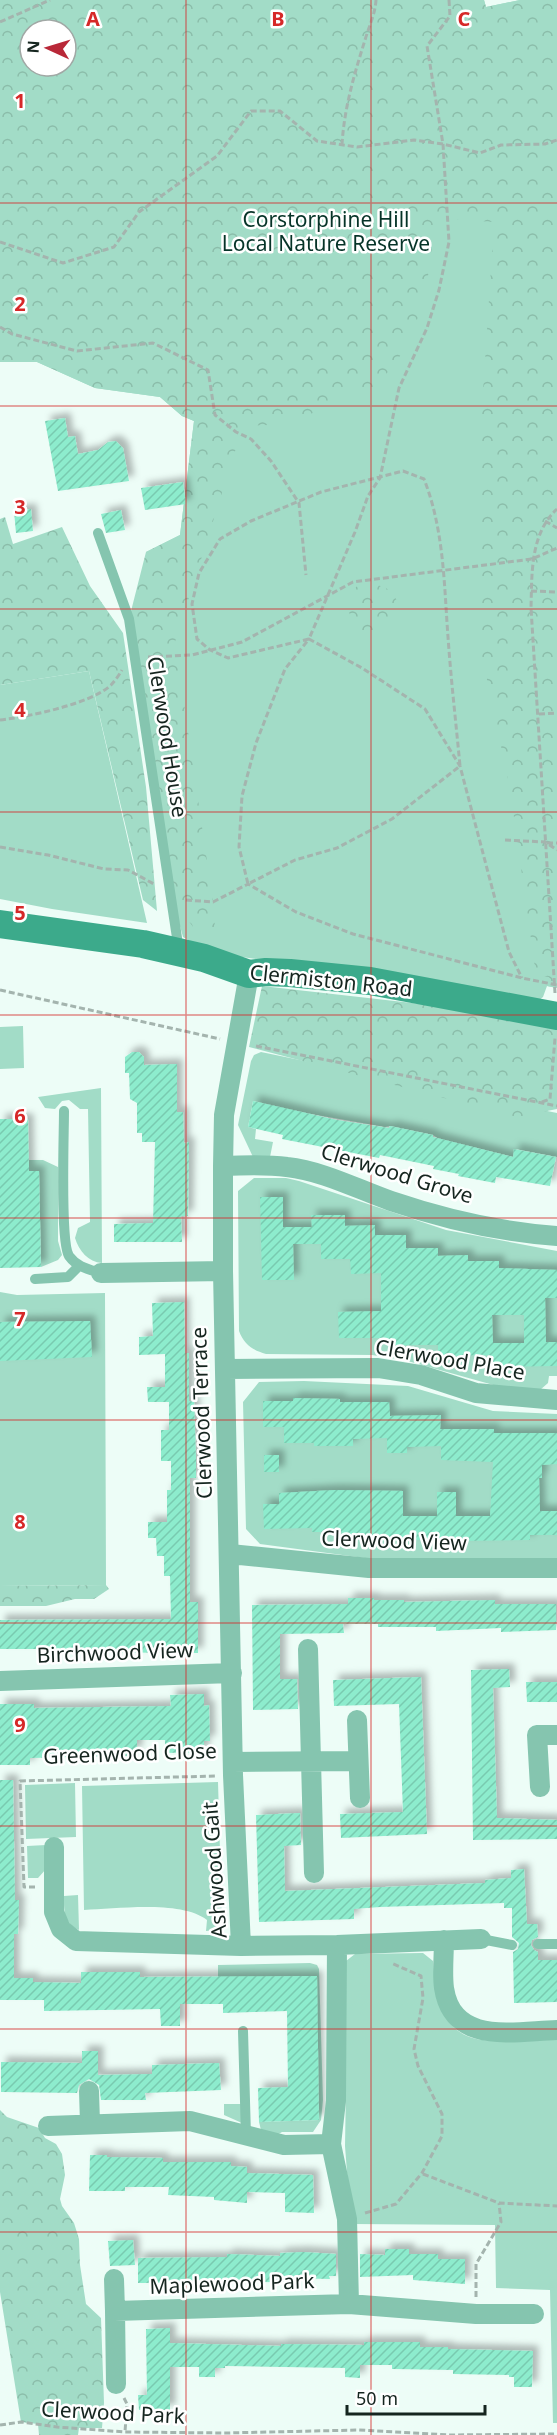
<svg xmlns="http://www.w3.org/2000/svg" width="557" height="2435" viewBox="0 0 557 2435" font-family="'Noto Sans',sans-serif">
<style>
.green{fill:#a2dcc7;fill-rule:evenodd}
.forest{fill:url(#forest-crowns);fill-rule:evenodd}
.building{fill:url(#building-hatch);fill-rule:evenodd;filter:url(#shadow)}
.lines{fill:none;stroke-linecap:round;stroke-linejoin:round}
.path{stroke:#a4b4ae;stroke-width:3;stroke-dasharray:6 3;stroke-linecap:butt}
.lane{stroke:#85c5af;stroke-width:10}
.street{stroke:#85c5af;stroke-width:20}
.secondary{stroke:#3caa8b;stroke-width:28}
.grid{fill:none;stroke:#d62828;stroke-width:1.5;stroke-opacity:0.55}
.labels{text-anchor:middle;stroke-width:5;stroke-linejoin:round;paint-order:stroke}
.park-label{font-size:21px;fill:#063428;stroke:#fff}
.street-label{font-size:21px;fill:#15251f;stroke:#fff}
.grid-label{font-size:20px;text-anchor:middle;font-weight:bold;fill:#d62828;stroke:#fff;stroke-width:5;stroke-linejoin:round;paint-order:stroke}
</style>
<defs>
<pattern id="forest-crowns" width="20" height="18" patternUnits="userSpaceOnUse" patternTransform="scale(1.5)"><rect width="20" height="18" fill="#a2dcc7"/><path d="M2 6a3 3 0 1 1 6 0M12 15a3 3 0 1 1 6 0" fill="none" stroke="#8bbdaa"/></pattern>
<pattern id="building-hatch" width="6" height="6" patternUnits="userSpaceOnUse" patternTransform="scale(1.5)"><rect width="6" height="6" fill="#8deccd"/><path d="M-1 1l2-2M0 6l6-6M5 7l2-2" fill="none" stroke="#79cab0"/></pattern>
<filter id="shadow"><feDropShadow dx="5.5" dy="-5.5" stdDeviation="3" flood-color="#0004"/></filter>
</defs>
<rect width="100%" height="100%" fill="#edfdf7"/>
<path class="green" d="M0 0H484L486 7 520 0H557V988L547 986 543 997 538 1001 235 956 200 947 183 937 172 897 146 552 180 535 194 421 182 416 160 397 95 388 37 362H0ZM30 30H66V66H30Z
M89 671 147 923 52 909 0 899V685Z
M23 1026 24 1068 0 1069V1027Z
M261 1052 557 1113V1157L515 1149 513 1157 439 1139 433 1135 390 1126 385 1127 288 1110 253 1101 248 1127 256 1129 255 1139 273 1142 270 1157H253L238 1125 251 1061 254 1055Z
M101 1088 102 1263C88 1262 79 1251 75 1238L78 1228 90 1222 88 1109H80L69 1100 62 1101 55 1109 45 1108 38 1097Z
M29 1160H43L58 1167V1241L62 1255 58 1260 41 1267 39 1171H29Z
M254 1178H286L299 1181 446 1230 557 1251V1376H549L548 1383 540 1390 497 1386 404 1360 372 1355 266 1354C252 1350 244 1344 239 1331L238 1191Z
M0 1292 17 1295 105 1293 106 1585 0 1586Z
M304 1381 408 1386 493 1411 557 1414V1558H365L260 1544 246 1529 243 1402 259 1382Z
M218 1782 222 1921 217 1930 206 1931 207 1920C181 1900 116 1909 84 1910L82 1786Z
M75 1783 76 1837 26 1839 25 1785Z
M46 1845V1869L38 1878H28L27 1846Z
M78 1895 79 1930C63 1923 64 1910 64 1896Z
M423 1953 433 1961C439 2056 481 2042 557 2038V2423H553L550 2290 496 2288 495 2225 351 2224 345 2146 346 2087 342 1972 346 1961 355 1954Z
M310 1963 317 1965 319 1969 323 2100 321 2120 313 2132H282L275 2136 261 2130 259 2122 319 2120 316 1976 218 1978V1965Z
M224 2104H242V2123L224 2115Z"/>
<path class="forest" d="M0 0H484L486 7 520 0H557V988L547 986 549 977 536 975 510 789 481 651 478 469 494 222 435 218C430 266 426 320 396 362 388 373 378 383 368 394L339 393 313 413 269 425 243 426 175 642 213 902 215 928 198 934 172 897 129 619 146 552 180 535 194 421 182 416 160 397 95 388 37 362H0ZM30 30H66V66H30Z
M5 517 13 544 62 527 90 586 123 633 146 787 157 911 143 900 89 671 0 685V519Z
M360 584C385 584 397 588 400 615L380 633C376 633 369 633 365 632 350 627 347 607 347 594Z
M262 986 483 1011 557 1029V1109L517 1117 249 1047Z
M106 1585 109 1589 94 1599H75L46 1606H0V1586Z
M0 2110 7 2117 39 2128 45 2138 56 2144 62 2154 65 2175 60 2199 62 2206 74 2223 79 2239 80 2265 86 2304 101 2318 104 2403 102 2428H79L78 2435H39L38 2424 21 2422 0 2292Z"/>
<path class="building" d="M65 418 68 437 75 436 78 454 98 450 108 442 116 441 123 448 129 481 58 491 45 421Z
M183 482 186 504 145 510 141 488Z
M31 509 33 531 16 533 14 511Z
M121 510 125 530 106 533 101 514Z
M132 1052H139L144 1057V1065L177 1064V1112H183L184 1143 189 1142 188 1216H181L182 1242H114V1224L153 1223 155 1142H142V1133H137V1103L130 1099 129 1073H125V1057Z
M253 1101 337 1120 389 1128 390 1126 433 1135V1137L513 1157 514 1149 556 1157 550 1186 496 1177 495 1183 458 1176 459 1174 433 1169 434 1166 380 1155 379 1158 282 1139 283 1135 248 1127Z
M0 1119H28L29 1171H39L41 1267 0 1268Z
M260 1197H283V1227H312L311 1215H345V1226L375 1225V1235H406V1248H438V1256L468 1255V1261H499V1268L557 1270V1298H545L546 1342H557V1366L490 1367V1355L438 1356V1345H387V1338H339L338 1312 381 1311V1273L351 1274 350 1259H321V1244H293L294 1280H262ZM492 1315H524V1343H493Z
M184 1302 185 1353H189V1401H194L196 1459V1478H190V1602H198V1653L51 1652V1649H0V1620L171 1619 170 1576H164V1556H157L156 1538H148V1522H167V1490H171V1461H161V1430H169V1402H148L147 1387H165V1354L139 1355V1337L153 1336 152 1303Z
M90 1321 92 1357 0 1361V1322Z
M293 1398 340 1399V1402H389L390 1416 441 1415 440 1429H494V1433H557V1464L542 1465V1478H539L540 1511H557V1535H530V1540L455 1541V1539L372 1541V1537L342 1538V1532H312V1528L264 1529 263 1504H279V1493L335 1490 403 1491V1516H437V1492H456V1516H490L493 1462 441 1460V1446L407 1447V1453H387V1438L353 1439V1446H314V1443H284V1427H263V1401H293Z
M264 1455H279V1472H264Z
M348 1598H374V1600H404V1602L495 1600V1604H556V1630L501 1632V1628L436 1631V1627H378V1624H343L344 1633 280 1634V1679H297L298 1709 253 1710 252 1605 348 1604Z
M509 1669 510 1687 493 1688 497 1818 557 1820V1839L473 1840 471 1670Z
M421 1677 427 1834 341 1838 340 1814 403 1812 399 1704 334 1706 333 1680Z
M526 1682H557V1702H527Z
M204 1694V1706L209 1705 210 1741H204V1752L165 1753V1740H137V1752H129V1756L30 1758V1765H0V1704H34V1708L171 1706 170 1695Z
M0 1780H13L15 1900H19L18 1934H14V1978H33V1982L81 1983V1972H140V1977L317 1976 319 2120 259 2122 258 2088 288 2087 287 2011 223 2013V2004H180V2026H161L160 2009 44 2011V2000H0Z
M300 1813 301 1845 284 1846 285 1891 485 1883V1880L511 1878V1870L524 1869 527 1924H537L538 1937 532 1940 531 1945 534 1950 538 1952V1960H557V2002L514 2003 513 1952 518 1949 519 1943 512 1937V1908H504V1903L380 1907 354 1909V1919L259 1922 256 1815Z
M82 2051H98V2075L152 2074V2065L219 2063 221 2090 145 2093 146 2100H101L99 2085 89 2079 79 2085 77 2093 1 2092V2062L82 2063Z
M90 2155H107V2157L163 2158V2162H231V2166L247 2167V2173L313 2175 314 2213 285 2212V2193L247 2192V2203L214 2200V2197L168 2195 169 2187H125V2191H89Z
M133 2240 135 2265 110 2266 108 2241Z
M385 2249H409V2254H438V2259H465V2284L413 2280V2275L360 2277V2254L385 2255Z
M303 2252 336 2254V2276H329L330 2279 290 2278V2282L138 2283V2258L227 2257V2254L280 2256V2253Z
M170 2328V2343L281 2346V2344L364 2345V2342H420V2347H448V2349L533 2351 532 2387H514V2377H509V2375L453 2374V2370L392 2369V2365H360V2378L345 2377V2368L225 2366V2368H215V2377H199V2367H170V2410H139L138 2395H147L146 2329Z"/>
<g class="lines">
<path class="path" d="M449 0 450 16 427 46 443 144 449 242 439 290 427 328 399 388 380 478 368 496 355 532 309 639 228 658 210 650 197 639 192 604 199 573 220 539 251 521 321 492 403 471 424 479C444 530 444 583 448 637 451 680 456 723 460 766L392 819 337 848 295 860 248 884 239 847 242 796 256 743 285 669 309 639 362 668 425 709 460 766 509 952 522 978
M0 22 50 0
M342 145C344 109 354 75 365 40 369 26 375 15 376 0
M0 242 63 263 114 247 139 212 217 156 251 111H280L317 141 357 147 414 140 443 144 480 153 501 145 545 144 557 140
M0 327 12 334 77 351 153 343 208 370 215 415 236 432 251 439 271 461 299 503 306 575
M545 521 557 528
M531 591 557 592
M148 657 192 655 242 642 353 582 532 559 557 548
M539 714 557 713
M0 720C27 717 91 704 111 685 115 681 119 675 122 670
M505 840 545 842 557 850
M547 843H557
M0 847 48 855 104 869 128 870 154 884
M186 900 213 902 248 884 296 912 353 934 522 978 557 985
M0 990 220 1039
M555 993 531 608C532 573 530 534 557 509
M256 1046 557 1106
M542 1102 550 1099 555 1038
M35 1887H24L20 1781 216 1776
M423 2174 499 2203 557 2206
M365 2213 396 2204 422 2173 442 2136V2114L418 2066 414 2049 423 1998 421 1976 391 1963
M476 2297V2264L501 2222 499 2203
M124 2398 127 2404 125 2432
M0 2425 21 2422 57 2427 125 2432 225 2433 359 2430 449 2435 557 2434"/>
<path class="lane" d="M98 533 129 619 179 951
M64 1111C64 1134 60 1242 69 1256 77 1267 88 1269 101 1273
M35 1279 68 1277 79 1266
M481 1939 512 1945
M538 1944H557
M243 2031 246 2136"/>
<path class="street" d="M223 1166C244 1165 266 1164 287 1167 323 1171 357 1189 391 1201 444 1219 501 1232 557 1236
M101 1273 223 1271
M226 1369 378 1368 421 1375 476 1393 557 1400
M230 1554 369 1568H557
M308 1649 314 1873
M0 1681 232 1673
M357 1720 360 1798
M233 1762 358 1761
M540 1787 537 1735H557
M54 1847V1912L61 1929 76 1941 241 1946 337 1945 481 1939
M444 1940C444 1955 442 1973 444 1988 453 2046 514 2031 557 2030
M241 1946 233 1775 223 1271V1166L224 1115 249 974
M89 2091 90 2123
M48 2126 190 2121 284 2145 331 2144 336 2101 337 1945
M331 2144 347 2219 349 2304
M114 2279 115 2311
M116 2384 115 2311 349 2304 476 2314H534"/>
<path class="secondary" d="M0 924 143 944 204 958 249 974 266 972 290 973 370 981 557 1016"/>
</g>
<path class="grid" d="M186 0V2435M371 0V2435M0 203H557M0 406H557M0 609H557M0 812H557M0 1015H557M0 1218H557M0 1420H557M0 1623H557M0 1826H557M0 2029H557M0 2232H557"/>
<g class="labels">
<g class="park-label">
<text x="326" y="227">Corstorphine Hill<tspan x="326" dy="24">Local Nature Reserve</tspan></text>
</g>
<g class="street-label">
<text transform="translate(167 737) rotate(81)" y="7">Clerwood House</text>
<text transform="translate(331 981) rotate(6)" y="7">Clermiston Road</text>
<text transform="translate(397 1174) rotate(17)" y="7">Clerwood Grove</text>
<text transform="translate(450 1360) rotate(10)" y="7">Clerwood Place</text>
<text transform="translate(202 1413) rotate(-92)" y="7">Clerwood Terrace</text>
<text transform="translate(394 1541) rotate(2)" y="7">Clerwood View</text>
<text transform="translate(115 1653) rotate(-2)" y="7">Birchwood View</text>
<text transform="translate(130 1754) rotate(-2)" y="7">Greenwood Close</text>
<text transform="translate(215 1870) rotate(-94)" y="7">Ashwood Gait</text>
<text transform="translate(232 2284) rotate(-2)" y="7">Maplewood Park</text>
<text transform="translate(113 2413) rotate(3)" y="7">Clerwood Park</text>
</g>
</g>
<g class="grid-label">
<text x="93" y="26">A</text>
<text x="278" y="26">B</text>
<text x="464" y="26">C</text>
<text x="20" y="108">1</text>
<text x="20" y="311">2</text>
<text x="20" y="514">3</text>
<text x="20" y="717">4</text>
<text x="20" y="920">5</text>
<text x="20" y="1123">6</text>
<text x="20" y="1326">7</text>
<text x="20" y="1529">8</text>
<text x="20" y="1732">9</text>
</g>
<g transform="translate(48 48) rotate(274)"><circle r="28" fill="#ffffff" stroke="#a1a8a5" stroke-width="1.5"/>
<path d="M0-4.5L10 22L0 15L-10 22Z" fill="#b92838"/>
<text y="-9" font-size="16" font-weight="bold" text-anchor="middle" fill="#15251f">N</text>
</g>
<path d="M347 2405v9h138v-9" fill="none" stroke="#15251f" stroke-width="3"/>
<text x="356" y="2405" font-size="18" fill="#15251f" stroke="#ffffff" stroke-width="4.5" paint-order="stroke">50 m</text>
</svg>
